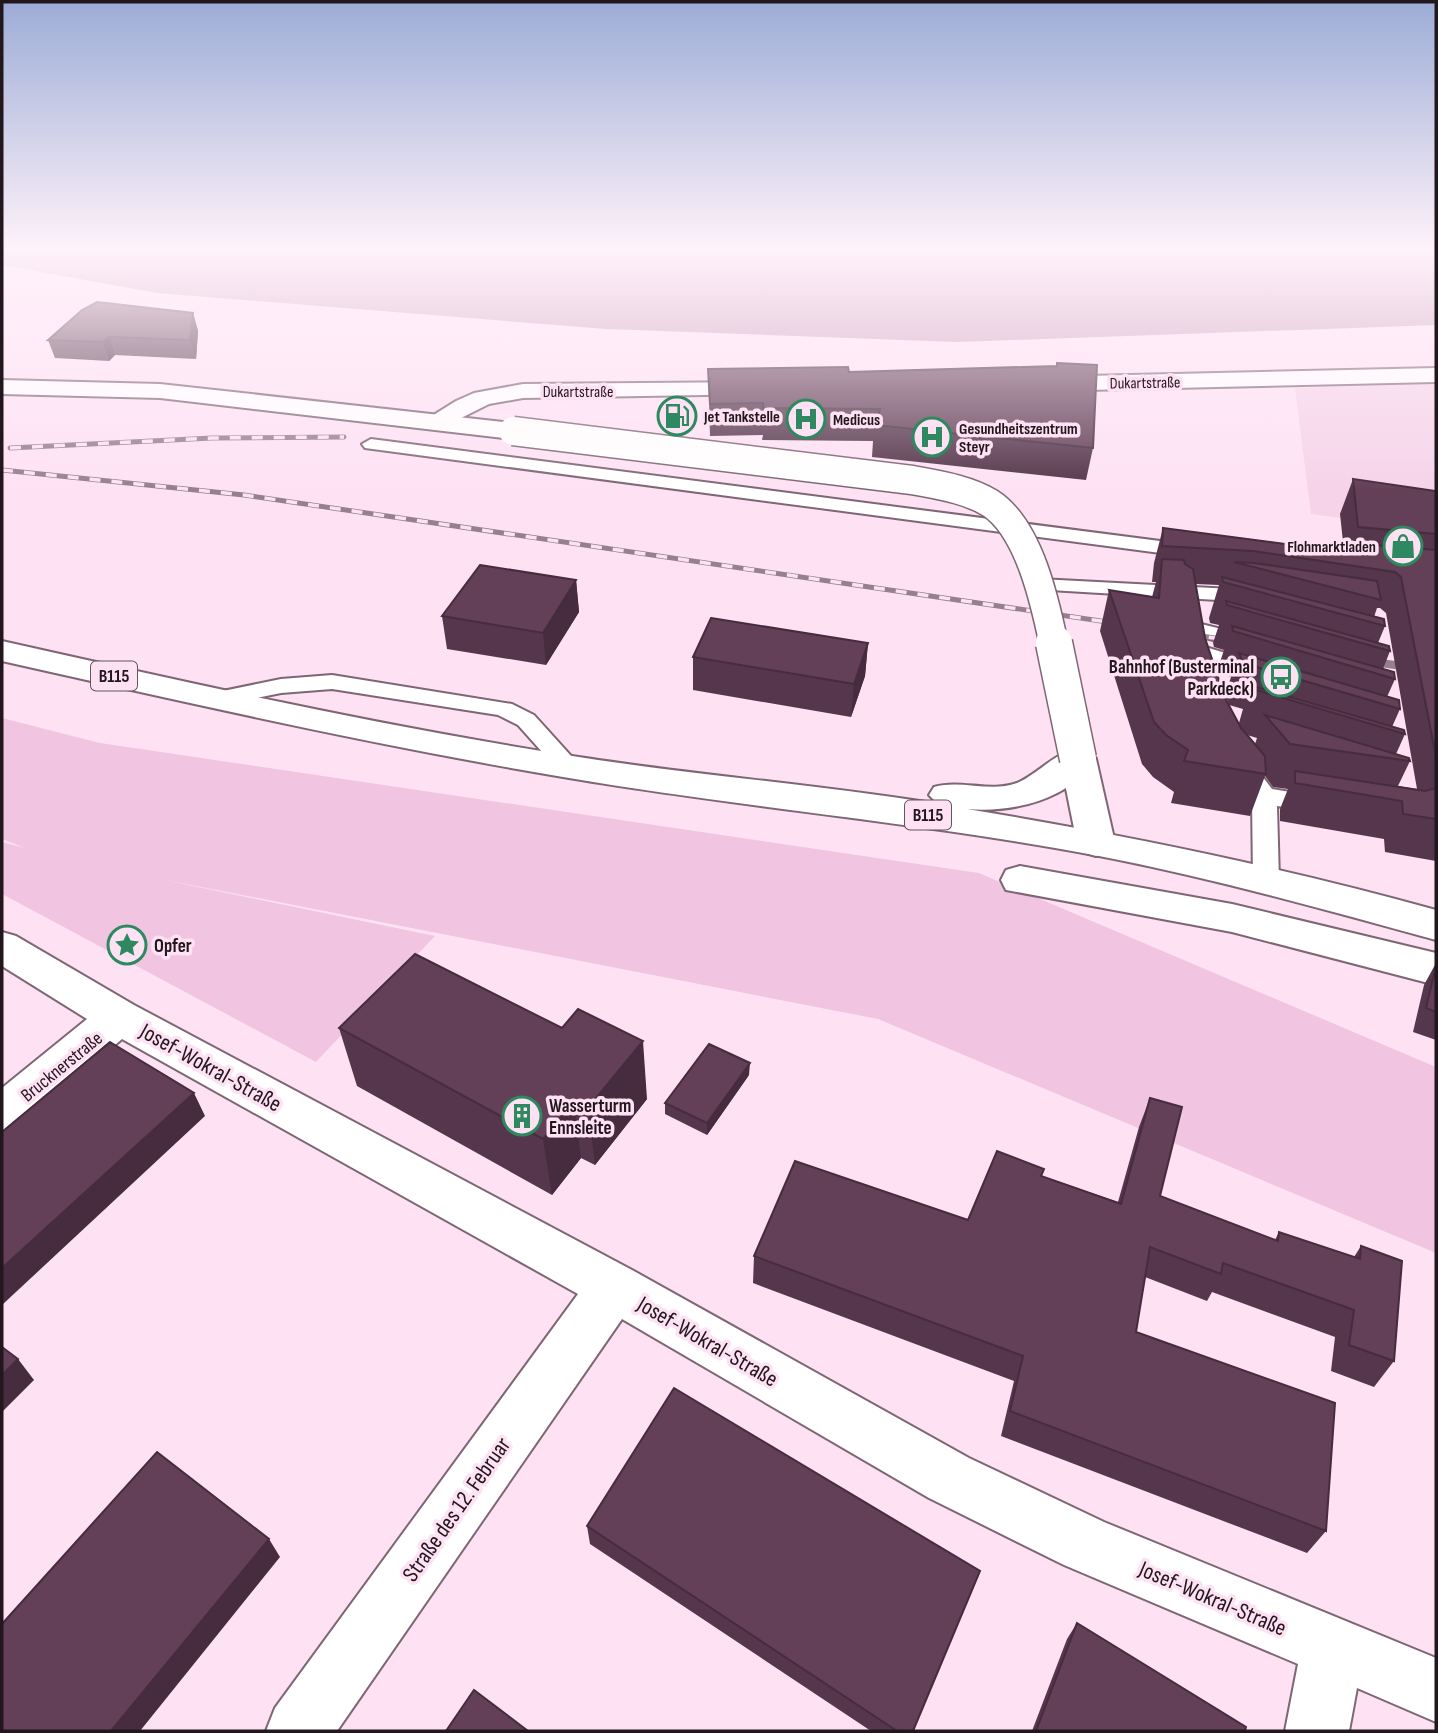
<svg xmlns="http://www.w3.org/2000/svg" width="1438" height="1733" viewBox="0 0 1438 1733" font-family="'Sofia Sans Condensed',sans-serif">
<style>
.built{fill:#f6d3e9}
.green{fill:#f1c5e1}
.water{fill:#ca9fba}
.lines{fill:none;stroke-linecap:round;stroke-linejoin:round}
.service-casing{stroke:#7e6675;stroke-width:4}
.minor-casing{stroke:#7e6675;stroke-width:4}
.tertiary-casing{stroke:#7e6675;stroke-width:4}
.secondary-casing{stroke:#7e6675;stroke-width:4}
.primary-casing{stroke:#7e6675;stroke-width:4}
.service{fill:#fff;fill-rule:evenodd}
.minor{fill:#fff;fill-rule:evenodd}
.tertiary{fill:#fff;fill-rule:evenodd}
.secondary{fill:#fff;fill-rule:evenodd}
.primary{fill:#fff;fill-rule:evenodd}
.rail-far1-casing{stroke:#94818d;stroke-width:5}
.rail-casing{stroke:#94818d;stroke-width:8}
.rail-far1{stroke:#fee2f4;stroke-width:3.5;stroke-dasharray:11;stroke-linecap:butt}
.rail{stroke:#fee2f4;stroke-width:5;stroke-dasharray:15;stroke-linecap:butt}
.secondary-bridge-far1-casing{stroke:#7e6675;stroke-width:31;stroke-linecap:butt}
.secondary-bridge-casing{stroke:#7e6675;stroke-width:39;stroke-linecap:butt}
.secondary-bridge-far1{stroke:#fff;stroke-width:28}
.secondary-bridge{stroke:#fff;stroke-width:36}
.wall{fill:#56364c;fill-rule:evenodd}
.shaded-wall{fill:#462c3e}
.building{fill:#643f58;stroke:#462c3e;stroke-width:2}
.labels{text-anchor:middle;stroke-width:7;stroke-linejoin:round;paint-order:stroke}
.far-street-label{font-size:16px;fill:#21171d;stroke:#fee2f4}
.far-poi-label{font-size:16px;font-weight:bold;fill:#21171d;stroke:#fee2f4;text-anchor:start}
.shield{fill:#fee2f4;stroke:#63545e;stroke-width:2}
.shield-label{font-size:18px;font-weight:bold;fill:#21171d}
.poi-label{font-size:19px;font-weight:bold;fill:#21171d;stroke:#fee2f4;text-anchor:start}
.street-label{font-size:19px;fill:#21171d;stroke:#fee2f4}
.near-street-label{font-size:23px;fill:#21171d;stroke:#fee2f4}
</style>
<rect width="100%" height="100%" fill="#fee2f4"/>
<path class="built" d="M1436 384V531L1311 514 1295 388Z"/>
<path class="green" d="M2 718 100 743 979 873 1436 1067V1253L878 1019 155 878 435 936 316 1062 2 894V842L25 848 2 839Z"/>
<path class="water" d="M2 248H1436V325L957 342 606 329 157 293 2 265Z"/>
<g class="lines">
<defs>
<path id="service" d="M371 439 1191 545 1198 547 1201 551 1198 555 1191 557 365 448 362 444Z
M1040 579 1251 590 1258 592 1261 596 1258 600 1251 602 1033 589 1030 585 1033 581Z
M1197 623 1258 638 1261 643 1258 648 1250 649 1189 634 1186 629 1189 624Z
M1202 646 1262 664 1265 669 1262 674 1254 676 1194 658 1191 653 1194 648Z
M332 675 512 704 534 715 581 767 578 772 569 775 560 772 518 725 498 715 332 689 281 693 216 706 208 704 205 699 208 694 281 679Z
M1253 774 1262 776 1272 789 1327 798 1330 804 1327 810 1318 812 1277 806 1279 881 1275 888 1266 890 1257 888 1253 881 1252 797 1241 782 1244 776Z"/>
<path id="minor" d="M1020 866 1232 904 1436 953V985L1232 932 1006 890 1001 880 1006 870Z
M2 932 16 936 134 1005 632 1270 969 1458 1104 1522 1436 1658V1722L1357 1688 1349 1731H1285L1298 1664 1064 1565 929 1498 622 1319 337 1731H266L275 1708 578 1294 122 1039 18 1128 2 1133V1088L87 1019 2 966Z"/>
<path id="tertiary" d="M1436 368V382L1043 391 1035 389 1031 384 1035 379 1043 377Z
M759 382 767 384 771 389 767 394 523 398 489 404 441 428 432 426 429 421 432 416 456 401 474 393 523 384Z"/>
<path id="secondary" d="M2 380 160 384 513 423 522 426 526 431 522 436 513 439 160 398 2 394Z
M1078 748 1090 751 1096 759 1115 843 1109 852 1096 856 1083 852 1077 843 1060 759 1066 751Z"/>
<path id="primary" d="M2 641C189 683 376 725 566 755 690 775 815 784 938 804L929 795 934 787C961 779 990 793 1017 783 1043 772 1061 743 1090 751L1096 759C1069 800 1013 813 967 809 1125 835 1282 867 1436 910V940C1323 909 1209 877 1094 855 918 822 739 807 563 777 374 745 188 703 2 661Z"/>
</defs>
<use href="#service" class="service-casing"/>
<use href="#minor" class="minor-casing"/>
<use href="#tertiary" class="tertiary-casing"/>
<use href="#secondary" class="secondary-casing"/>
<use href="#primary" class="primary-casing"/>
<use href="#service" class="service"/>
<use href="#minor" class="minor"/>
<use href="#tertiary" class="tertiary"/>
<use href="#secondary" class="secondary"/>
<use href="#primary" class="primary"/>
<defs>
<path id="rail-far1" d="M10 448 212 438 344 437
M2 470 244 495 1121 624
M1187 634 1235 641"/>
<path id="rail" d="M1367 661 1436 671"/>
</defs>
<use href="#rail-far1" class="rail-far1-casing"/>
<use href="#rail" class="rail-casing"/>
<use href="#rail-far1" class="rail-far1"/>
<use href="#rail" class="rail"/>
<defs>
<path id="secondary-bridge-far1" d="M513 431 912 480C938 485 967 489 990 503 1029 528 1045 602 1054 645"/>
<path id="secondary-bridge" d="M1054 643 1078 759"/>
</defs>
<use href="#secondary-bridge-far1" class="secondary-bridge-far1-casing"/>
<use href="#secondary-bridge" class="secondary-bridge-casing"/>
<use href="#secondary-bridge-far1" class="secondary-bridge-far1"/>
<use href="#secondary-bridge" class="secondary-bridge"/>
</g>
<path class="wall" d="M193 313 198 331 196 359 115 355 109 361 55 358 48 340Z
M708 369 849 372 1093 448 1086 480 872 457 873 441 762 440 763 435 710 436Z
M1353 479 1436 491V861L1385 852 1384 839 1280 821V809L1288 789 1273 787 1265 776 1250 816 1171 803 1174 792 1153 777 1142 764 1100 631 1109 590 1152 597 1156 582H1152L1154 563 1163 528 1344 551 1340 514ZM1196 584 1219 585 1209 618 1210 623 1219 625 1213 643 1214 647 1224 650 1218 668 1219 673 1231 677 1225 695 1229 704 1225 698 1205 638ZM1377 608H1380L1386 613 1417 789 1398 786 1410 761 1396 754 1405 734 1392 727 1400 709 1387 697 1395 679 1383 669 1390 651 1378 643 1385 626 1374 617ZM1229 705 1243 709 1239 723ZM1247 735 1257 738 1255 744Z
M576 580 579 612 546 665 447 649 442 616Z
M868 643 865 676 851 717 693 690V657Z
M1436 963V1040L1413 1032 1424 985Z
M339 1028 647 1099 595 1165 581 1158 552 1195 357 1086Z
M749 1075 707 1135 665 1114V1103Z
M1150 1098 1160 1196 1275 1240 1279 1232 1354 1257 1361 1246 1394 1361 1374 1387 1331 1371 1335 1337 1212 1292 1207 1301 1145 1277 1136 1332 1326 1531 1307 1553 1001 1436 1014 1381 753 1283 754 1256 968 1220 1042 1176 1118 1202 1139 1127Z
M1436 1502V1613L1435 1612Z
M587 1526 913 1731H871L590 1544Z
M1077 1623 1245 1731H1032L1067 1639Z"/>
<path class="shaded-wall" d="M193 313 198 331 196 359 190 340Z
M109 337 115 355 109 361 103 342Z
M576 580 579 612 546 665 543 633Z
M868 643 865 676 851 717 854 684Z
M643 1041 647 1099 595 1165 588 1108Z
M750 1063 749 1075 707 1135V1123Z
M194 1093 205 1116 2 1305V1268Z
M574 1101 581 1158 552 1195 543 1139Z
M18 1359 34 1380 2 1412V1375Z
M269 1539 280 1557 140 1731H111Z"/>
<path class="building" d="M97 302 193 313 190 340 109 337 103 342 48 340 82 310Z
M1057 363 1097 365 1093 448 875 425 880 409 763 408V403L710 404 708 369 848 367 849 372 1057 366Z
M1353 479 1436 491V534L1358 527Z
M1163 528 1362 554 1361 544 1436 550V757L1401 577 1395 572 1253 551 1162 546Z
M1162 559 1184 560 1185 564 1193 569 1205 638 1225 698 1241 728 1265 756 1266 774 1184 761 1188 750 1166 735 1154 722 1109 590 1159 598Z
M1234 562 1254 563 1377 581 1381 600Z
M480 565 576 580 543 633 442 616Z
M1222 577 1384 619 1385 626 1223 582Z
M1226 601 1389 646 1390 651 1227 605Z
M711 618 868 643 854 684 693 657Z
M1232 626 1394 672 1395 679 1233 631Z
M1239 653 1399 700 1400 709 1243 663Z
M1252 686 1404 730 1405 734 1253 689Z
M1265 715 1409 758 1410 761 1290 744Z
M1295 771 1425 791 1436 788V819L1403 814 1402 801 1295 783Z
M415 954 562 1028 578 1009 643 1041 588 1108 574 1101 543 1139 339 1028Z
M1436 966V1012L1426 1008Z
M110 1042 194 1093 2 1268V1132Z
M709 1044 750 1063 707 1123 665 1103Z
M1150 1098 1182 1107 1160 1196 1278 1241 1279 1232 1360 1259 1361 1246 1402 1261 1394 1361 1349 1345 1354 1310 1223 1263 1221 1274 1150 1247 1136 1332 1335 1403 1326 1531 1010 1411 1023 1356 754 1256 795 1161 968 1220 997 1151 1044 1169 1041 1176 1121 1204Z
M2 1347 18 1359 2 1375Z
M674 1388 980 1571 913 1731H897L587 1526Z
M157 1452 269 1539 111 1731H2V1624Z
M1077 1623 1246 1727 1245 1731H1036Z
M474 1690 528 1731H446Z"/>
<linearGradient id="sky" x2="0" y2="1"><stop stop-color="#9cacd6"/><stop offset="0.51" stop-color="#fff2fa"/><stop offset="1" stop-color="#fff2fa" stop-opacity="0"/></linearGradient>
<rect width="1438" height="490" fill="url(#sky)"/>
<defs>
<symbol id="fuel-ring" viewBox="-11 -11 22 22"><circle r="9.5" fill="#fee2f4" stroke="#2e8960" stroke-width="1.5"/><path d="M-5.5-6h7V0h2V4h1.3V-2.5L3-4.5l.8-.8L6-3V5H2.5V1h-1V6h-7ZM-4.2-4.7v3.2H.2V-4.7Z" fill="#2e8960"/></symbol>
<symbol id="hospital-ring" viewBox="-11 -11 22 22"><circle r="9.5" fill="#fee2f4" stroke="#2e8960" stroke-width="1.5"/><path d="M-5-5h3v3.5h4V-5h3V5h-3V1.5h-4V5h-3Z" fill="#2e8960"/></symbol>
<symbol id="shop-ring" viewBox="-11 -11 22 22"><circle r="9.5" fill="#fee2f4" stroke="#2e8960" stroke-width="1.5"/><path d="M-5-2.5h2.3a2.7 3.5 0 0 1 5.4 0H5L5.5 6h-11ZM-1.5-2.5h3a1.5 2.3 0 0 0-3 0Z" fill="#2e8960"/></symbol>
<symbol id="bus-ring" viewBox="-11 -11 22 22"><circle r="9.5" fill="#fee2f4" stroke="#2e8960" stroke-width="1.5"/><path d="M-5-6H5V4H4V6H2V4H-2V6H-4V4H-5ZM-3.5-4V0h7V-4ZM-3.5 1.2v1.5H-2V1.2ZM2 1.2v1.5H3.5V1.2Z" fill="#2e8960"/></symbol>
<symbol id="sight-ring" viewBox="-11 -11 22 22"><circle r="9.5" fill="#fee2f4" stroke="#2e8960" stroke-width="1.5"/><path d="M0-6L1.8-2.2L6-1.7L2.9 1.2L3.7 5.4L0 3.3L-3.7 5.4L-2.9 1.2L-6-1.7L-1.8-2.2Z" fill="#2e8960"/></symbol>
<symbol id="building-ring" viewBox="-11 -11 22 22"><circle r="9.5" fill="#fee2f4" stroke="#2e8960" stroke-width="1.5"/><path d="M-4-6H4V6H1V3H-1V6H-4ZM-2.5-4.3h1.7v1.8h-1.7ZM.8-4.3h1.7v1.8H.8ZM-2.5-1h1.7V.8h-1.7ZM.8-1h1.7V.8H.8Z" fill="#2e8960"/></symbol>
</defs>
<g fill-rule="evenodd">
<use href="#fuel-ring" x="655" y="394" width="44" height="44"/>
<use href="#hospital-ring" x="784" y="397" width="44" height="44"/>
<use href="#hospital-ring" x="910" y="415" width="44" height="44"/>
<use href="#shop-ring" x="1381" y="524" width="44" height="44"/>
<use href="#bus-ring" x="1259" y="655" width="44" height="44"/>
<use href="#sight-ring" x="105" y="923" width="44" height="44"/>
<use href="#building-ring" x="500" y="1094" width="44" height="44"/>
</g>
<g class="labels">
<g class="far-street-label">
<text transform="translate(1145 382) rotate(-1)" y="6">Dukartstraße</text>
<text x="578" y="397">Dukartstraße</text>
</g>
<g class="far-poi-label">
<text x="704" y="422">Jet Tankstelle</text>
<text x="833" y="425">Medicus</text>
<text x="959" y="434">Gesundheitszentrum<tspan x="959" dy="18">Steyr</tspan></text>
<text x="1376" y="552" text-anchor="end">Flohmarktladen</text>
</g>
<g class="shield">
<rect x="91" y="661.5" width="46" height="29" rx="5"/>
<rect x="905" y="800.5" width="46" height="29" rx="5"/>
</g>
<g class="shield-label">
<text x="114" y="682">B115</text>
<text x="928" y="821">B115</text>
</g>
<g class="poi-label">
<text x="1254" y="673" text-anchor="end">Bahnhof (Busterminal<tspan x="1254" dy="22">Parkdeck)</tspan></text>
<text x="154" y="952">Opfer</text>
<text x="549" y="1112">Wasserturm<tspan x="549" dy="22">Ennsleite</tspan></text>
</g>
<g class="street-label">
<text transform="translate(61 1066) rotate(-39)" y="7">Brucknerstraße</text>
</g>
<g class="near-street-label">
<text transform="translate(211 1067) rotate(29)" y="8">Josef-Wokral-Straße</text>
<text transform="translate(708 1341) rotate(30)" y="8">Josef-Wokral-Straße</text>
<text transform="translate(456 1509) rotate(-55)" y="8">Straße des 12. Februar</text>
<text transform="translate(1213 1598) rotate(23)" y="8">Josef-Wokral-Straße</text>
</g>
</g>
<rect width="1438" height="1733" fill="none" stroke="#21171d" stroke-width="7"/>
</svg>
